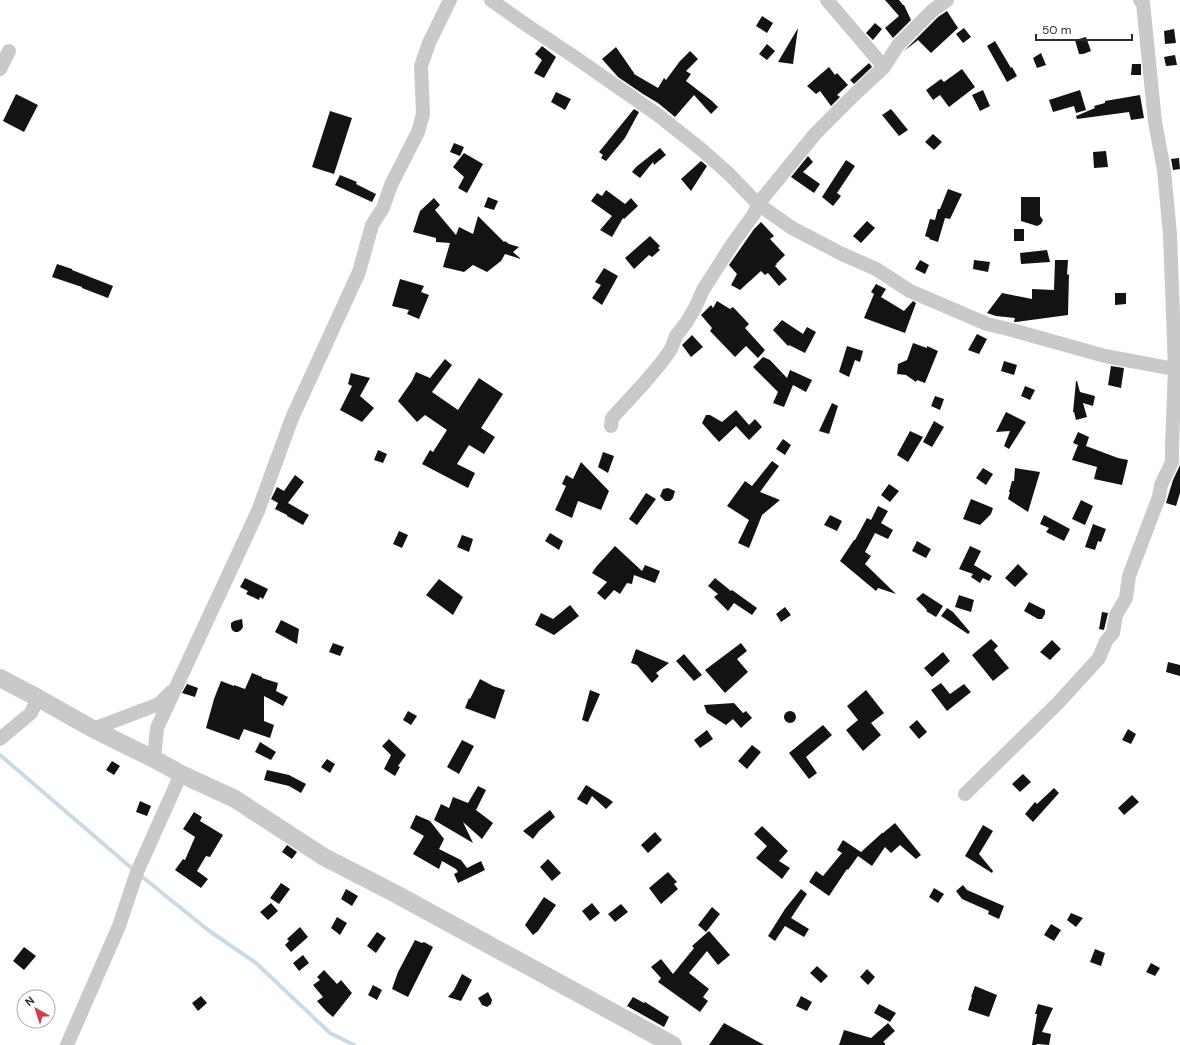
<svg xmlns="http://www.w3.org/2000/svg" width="1180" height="1045" viewBox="0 0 1180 1045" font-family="'DM Sans',sans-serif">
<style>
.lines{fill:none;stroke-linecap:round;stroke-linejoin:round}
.stream{stroke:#c8dbe7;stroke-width:4}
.building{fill:#131313}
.minor{stroke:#c9c9c9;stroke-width:14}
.tertiary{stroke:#c9c9c9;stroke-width:18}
</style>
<rect width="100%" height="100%" fill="#fff"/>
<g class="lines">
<path class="stream" d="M0 755 135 871
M140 875 208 930 256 963 330 1033 354 1045"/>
</g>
<path class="building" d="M885 0H899L903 5H904L911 20 893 38 885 28 899 16Z
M947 11 958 28 931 53 918 40 904 51 938 17Z
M762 16 773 23 767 33 756 26Z
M875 23 882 29 873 40 866 33Z
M798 28 793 64 778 62Z
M964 28 971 37 963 43 956 34Z
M1174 29 1176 43 1165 44 1164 31Z
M1086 37 1091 51 1083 54H1079L1075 40Z
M995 41 1011 68 1012 67 1017 76 1007 82 987 46Z
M767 44 775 51 767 60 759 54Z
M542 46 556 57 544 78 534 73 542 60 535 54Z
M616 47 634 73V74L658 88 664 78 666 80 680 61 690 51 698 59 686 71 691 74 686 81 712 101 718 107 711 114 694 95 675 117 658 103 643 94 618 77 602 59Z
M1041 53 1046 65 1037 68 1033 58Z
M1175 55 1177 65 1166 66 1164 57Z
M869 63 872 67 854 84 850 80Z
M1132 64H1141V75H1131Z
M829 67 835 75 837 73 848 85 837 95 840 97 831 106 820 91 816 94 807 86Z
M962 69 975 87 949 107 940 95 933 100 926 90 941 79 944 82Z
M983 90 990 106 980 111 972 95Z
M1080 90 1086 110 1076 113 1074 106 1053 112 1049 100Z
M556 92 571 99 565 110 551 102Z
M16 94 38 105 24 132 3 121Z
M1140 95 1144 118 1131 120 1129 112 1077 119 1076 116 1095 108 1094 106 1105 103V101Z
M634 109 639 112 625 138 606 161 601 158 603 155 599 152Z
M891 109 908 130 899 136 882 115Z
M330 111 352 118 334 174 312 167Z
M933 134 942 142 934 150 925 142Z
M454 143 464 147 460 156 450 152Z
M660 148 666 155 654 165 653 162 640 178 632 172 636 167Z
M1106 151 1108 167 1094 168 1093 152Z
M464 153 483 164 467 193 458 188 464 177 453 167Z
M808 156 813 162 803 172 820 184 814 193 791 177Z
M1179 158 1180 169 1173 170 1171 159Z
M846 160 855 166 837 193 841 196 833 206 822 197Z
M701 161 707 166 691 191 681 179Z
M340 175 357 182 356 184 376 194 372 202 335 185Z
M948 189 962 194 950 219 945 218 938 242 929 239 930 238 925 236 930 219 935 220 938 209H940Z
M606 190 625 204 631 198 638 206 624 219 623 218 612 237 600 230 612 216 591 201 597 193 602 196Z
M488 197 498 201 494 210 484 207Z
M1021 197H1040V216L1043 220 1041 224 1037 226 1021 221Z
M434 198 440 205 435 210 456 235 459 227 473 234 478 216 504 242 505 241 509 244 519 247 513 252 521 259 505 254 501 261 487 272 473 265 464 272 443 267 450 243 436 242V238L413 232 420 211Z
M867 221 875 228 861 243 853 236Z
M761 222 774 236 770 239 785 255 776 264H777L775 266 787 279 779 286 768 273 765 275 761 271 740 290 731 285 737 274 729 265 754 229Z
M1014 229H1024V241H1014Z
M650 236 660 246 658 248 660 250 652 257 649 255 634 269 625 258Z
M1047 250 1050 262 1021 264 1020 253Z
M920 260 929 265 925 274 915 269Z
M974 260 990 262 988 272 973 269Z
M1055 260H1068L1067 275 1069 274 1068 315 1016 322H1014L1015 318 996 316 987 313 1002 293 1032 299V289L1054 290Z
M57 264 72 269V270L113 286 108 298 82 288V287L52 277Z
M604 268 618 276 602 305 592 298 601 285 595 282Z
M400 279 424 286 421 292 429 295 419 319 407 314 409 310 392 306Z
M876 284 886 289 881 297 904 311 913 301 916 303 905 333 864 318 874 294 871 292Z
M1115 293H1126V304L1115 305Z
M717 301 730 309 733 307 749 324 745 328 765 350 758 358 746 346 735 357 710 331 712 328 701 315 711 305 713 308Z
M782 320 803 334 807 327 816 332 805 353 789 345 788 346 773 330Z
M977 334 987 339 979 354 968 350Z
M692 335 703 347 691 357 682 345Z
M913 343 927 348V346L938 351 925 383 917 380 916 382 906 375 897 374 898 364 907 360Z
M847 346 863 351 860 362 855 360 849 377 839 372Z
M763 357 770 360 787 378 790 370 812 380 806 392 793 385 784 407 773 403 778 392 753 367Z
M445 359 452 365 432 392 458 410 479 378 503 394 481 428 495 437 484 454 469 445 457 464 475 473 468 488 422 464 430 450 433 452 447 430 425 415 417 422 398 401 412 381 416 372 430 378Z
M1004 361 1017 365 1014 375 1001 371Z
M1111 366 1124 368 1121 388 1108 385Z
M351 373 370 378 360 396 374 408 362 422 340 410 352 386 348 384Z
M1076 381H1077L1080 392 1095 396 1093 406 1083 403 1087 417 1076 420 1074 412H1073Z
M1025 386 1035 390 1030 400 1021 396Z
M935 396 944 399 940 410 931 406Z
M832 403 838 406 829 434 819 431Z
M736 410 749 425 755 419 762 427 749 440 736 426 719 442 702 423 706 415H710L722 422Z
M1006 412 1026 422 1009 449 1004 446 1010 431 996 432Z
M934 421 944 427 932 447 923 442Z
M910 431 923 437 908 462 897 455Z
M1078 432 1089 437 1086 446 1118 458 1128 460 1122 485 1094 479 1097 467 1072 460 1078 445 1073 443Z
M783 439 791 445 785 455 776 449Z
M378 450 387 454 383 463 374 460Z
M603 452 614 456 608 473 598 467Z
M772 461 779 466 760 492 780 500 762 515 749 548 738 543 749 520 727 506 745 481 752 486Z
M581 462 609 491 601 510 578 501 572 518 555 510 566 486 562 484 566 475 573 479Z
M1180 465V493L1176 506 1166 503 1173 480Z
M983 468 993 474 986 485 976 478Z
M1015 468 1040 472 1028 512 1008 499 1010 492H1009L1012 481H1014Z
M295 475 304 482 288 503 309 515 303 525 287 516V515L275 509 278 503 271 499 277 487 284 491Z
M889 484 899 491 890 502 881 495Z
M668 488 675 491 673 498 670 501H665L660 496 663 489Z
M646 493 656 499 637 525 629 519Z
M971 499 993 508 991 514 980 525 963 519Z
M1081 500 1093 506 1085 525 1072 519Z
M878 506 888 511 881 523 893 530 888 539 875 533 865 552 871 556 865 564 896 594 878 588 876 591 840 561 854 540H855L867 518 871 520Z
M830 515 842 521 837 531 824 525Z
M1044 515 1070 529 1064 541 1046 532 1049 528 1040 524Z
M1093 524 1106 529 1101 542 1098 541 1095 550 1085 547Z
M399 531 408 535 402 548 393 544Z
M550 533 563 541 559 550 545 541Z
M462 535 473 539 469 552 457 547Z
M917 541 931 549 926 558 912 551Z
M615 546 642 571 645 565 660 571 655 583 634 575 632 584 627 583 620 594 614 590 605 600 597 593 607 582 592 573 596 567Z
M970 546 981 551 974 565 992 576 989 581 983 578 980 583 971 577 973 574 959 569Z
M1018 564 1028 574 1015 587 1005 578Z
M245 578 268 589 263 599 260 597 259 600 246 594 248 591 240 587Z
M715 578 731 591 732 590 757 608 752 615 734 603 728 611 714 597 718 594 708 586Z
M439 579 463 597 453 615 426 595Z
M923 593 943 606 936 617 926 611 927 610 916 599Z
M959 595 974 600 971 612 955 607Z
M1029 602 1045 610V614L1042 619H1038L1024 611Z
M570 605 579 616 554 635 535 625 541 613 553 619Z
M785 607 791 615 781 622 776 614Z
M947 608 953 612 970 632 968 634 941 616Z
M1102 612 1108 613 1104 630 1099 629Z
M242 619 243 627 241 630 238 632H235L232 630 231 627V623L234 621Z
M281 620 299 629 297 644 275 632Z
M991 639 998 646 994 650 1009 668 993 681 972 655Z
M1052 640 1061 649 1050 660 1040 652Z
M333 643 344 647 340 656 329 652Z
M741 643 747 651 737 659 748 672 725 693 705 670Z
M636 649 669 663 656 673 659 676 652 683 637 665 631 663Z
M943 652 950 661 932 677 924 668Z
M684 654 702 675 694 681 676 661Z
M1168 662 1180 665V676L1166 672Z
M252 673 262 677V678L278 683 276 691 288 697 283 706 264 696V721L274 725 270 738 244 729 239 740 206 728 214 699 221 681 234 686V685L245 689Z
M480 679 493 686 505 690 495 719 465 708 469 698 470 699Z
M941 683 950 694 964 684 971 692 947 711 931 690Z
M187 684 198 688 195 697 182 693Z
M590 690 600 694 588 722 582 720Z
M866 690 884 713 871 723 881 735 863 751 846 730 858 720 847 706Z
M734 703 743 713 746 711 752 718 741 728 733 719 726 725 707 713 704 705Z
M408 711 417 716 411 725 403 720Z
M784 717a6 6 0 1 1 12 0a6 6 0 1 1-12 0Z
M917 720 927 732 919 739 909 727Z
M823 725 832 735 806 757 817 773 809 779 789 753Z
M1128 729 1136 734 1131 744 1122 740Z
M707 730 713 739 700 748 694 740Z
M389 739 406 755 398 766 400 767 395 776 384 769 391 755 382 746Z
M462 740 474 746 459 774 447 767Z
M260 742 276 752 271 760 255 752Z
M752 745 761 752 747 769 738 761Z
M327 759 335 764 330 773 321 767Z
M112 761 120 766 114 775 106 770Z
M267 770 289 775 306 784 301 793 289 786 264 780Z
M1023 774 1031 782 1020 792 1012 784Z
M586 785 609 799 613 802 606 809 592 796 587 805 577 799Z
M478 786 486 790 476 810 493 823 482 839 463 822 473 843 434 820 441 804 449 808 453 797 468 803Z
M1054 788 1059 793 1033 822 1025 814 1035 802 1037 804Z
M1132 795 1139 802 1124 815 1118 808Z
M140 801 151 806 147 816 136 812Z
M550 810 555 817 539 831 533 839 523 831Z
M194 812 202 817 200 821 223 835 210 857 206 856 197 871 208 879 201 888 175 870 183 859 185 860 195 837 183 829Z
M416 815 430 821 444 839 439 849 461 860 467 868 481 861 485 870 458 883 454 874 458 872 456 869 442 861 439 869 413 854 424 836 410 828Z
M895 823 921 855 916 859 900 845 891 853 885 847 872 866 858 856 848 870 847 869 829 896 809 882 816 871 823 876 842 853 837 850 843 840 861 852 882 833H883Z
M983 825 993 831 979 854 993 871 992 873 965 856Z
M762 826 788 851 779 861 790 868 782 879 756 858 767 846 754 834Z
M655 832 662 840 648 853 641 845Z
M287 845 297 852 292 859 282 852Z
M548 859 561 873 552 881 540 867Z
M668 872 677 882 674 884 678 889 661 904 649 888Z
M281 883 290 889 279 904 270 898Z
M963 885 967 890 1004 906 999 919 988 914 989 911 962 899 956 891Z
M934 888 944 894 938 903 929 897Z
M346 889 358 896 352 906 341 899Z
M801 889 807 894 791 918 809 929 804 937 785 926 775 941 768 936 785 909Z
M544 897 556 905 538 931 533 935 525 925Z
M271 903 278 911 268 920 260 912Z
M592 903 600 913 590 921 582 911Z
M621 904 628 912 615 922 608 914Z
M712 907 720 914 706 932 698 925Z
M1071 913 1083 918 1076 927 1067 920Z
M337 917 347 923 340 935 331 928Z
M1051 924 1061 930 1054 941 1044 935Z
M300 927 308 937 291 952 285 945 289 941 287 939Z
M709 931 730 955 718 965 707 951 689 973 709 989 703 997 708 1001 700 1012 658 982 661 978 651 967 661 959 673 974 694 948 692 946Z
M377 932 386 938 376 953 367 946Z
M415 940 422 943 424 942 433 947 408 997 392 989 398 972Z
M24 947 36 956 24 970 13 961Z
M1095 949 1105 953 1101 966 1090 962Z
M303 955 309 963 299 971 293 963Z
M1151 963 1160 968 1155 976 1146 972Z
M817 966 828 976 821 983 810 973Z
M867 969 875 977 868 985 860 977Z
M324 970 337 984 341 980 352 993 333 1017 326 1011 317 1001 323 997 313 985 320 980 317 977Z
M462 974 472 980 461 1001 448 997 454 990Z
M373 985 382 990 377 1000 368 995Z
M975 986 997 995 989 1017 968 1010 972 997H971Z
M488 992 492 1000 491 1004 487 1007 482 1005 478 998Z
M201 996 207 1003 198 1011 192 1003Z
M801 996 812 1002 807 1011 796 1006Z
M633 997 644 1003 645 1002 669 1017 664 1027 627 1006Z
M879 1004 896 1013 890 1022 874 1013Z
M1038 1004 1053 1008 1042 1032 1051 1034 1049 1045 1037 1044 1036 1045H1032L1037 1014H1035Z
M724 1023 764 1045H709Z
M888 1023 895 1031 883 1042 885 1043V1045H839L844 1030 871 1038Z"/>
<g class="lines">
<path class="minor" d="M491 0 522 22 576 58 658 115 702 150 729 174 758 204 792 228 842 254 876 269 910 291 987 324 1012 330 1105 356 1180 370
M827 0 884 67
M0 69 9 51
M611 426 612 418 646 381 661 363 671 349 676 336 686 323 695 308 703 290 733 243 754 214 758 204 815 134 856 93 884 67 898 45 932 11 947 0
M93 729 159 704 171 692
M0 739 31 713 38 698
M154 759 157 728 258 511 292 418 359 272 372 225 383 208 391 185 418 132 423 114 421 66 429 43 450 0
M965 794 1058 703 1099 658 1106 641 1113 633 1116 615 1126 598 1129 576 1159 497 1161 485 1172 462V445L1175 369 1170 235 1164 170 1155 122 1143 3 1140 0
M67 1045 119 926 137 872 181 774"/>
<path class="tertiary" d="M0 678 38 698 93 729 154 759 181 774 235 799 324 857 396 894 673 1045"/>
</g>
<g transform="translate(36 1009) rotate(321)"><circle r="19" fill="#ffffff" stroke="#ababab"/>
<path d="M0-3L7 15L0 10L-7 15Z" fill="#d43c46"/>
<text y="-6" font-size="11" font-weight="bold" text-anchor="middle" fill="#2c2c2c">N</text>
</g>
<path d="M1036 34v6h96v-6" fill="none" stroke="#2c2c2c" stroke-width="2"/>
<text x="1042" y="34" font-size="12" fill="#2c2c2c" stroke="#ffffff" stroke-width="3" paint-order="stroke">50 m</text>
</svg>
